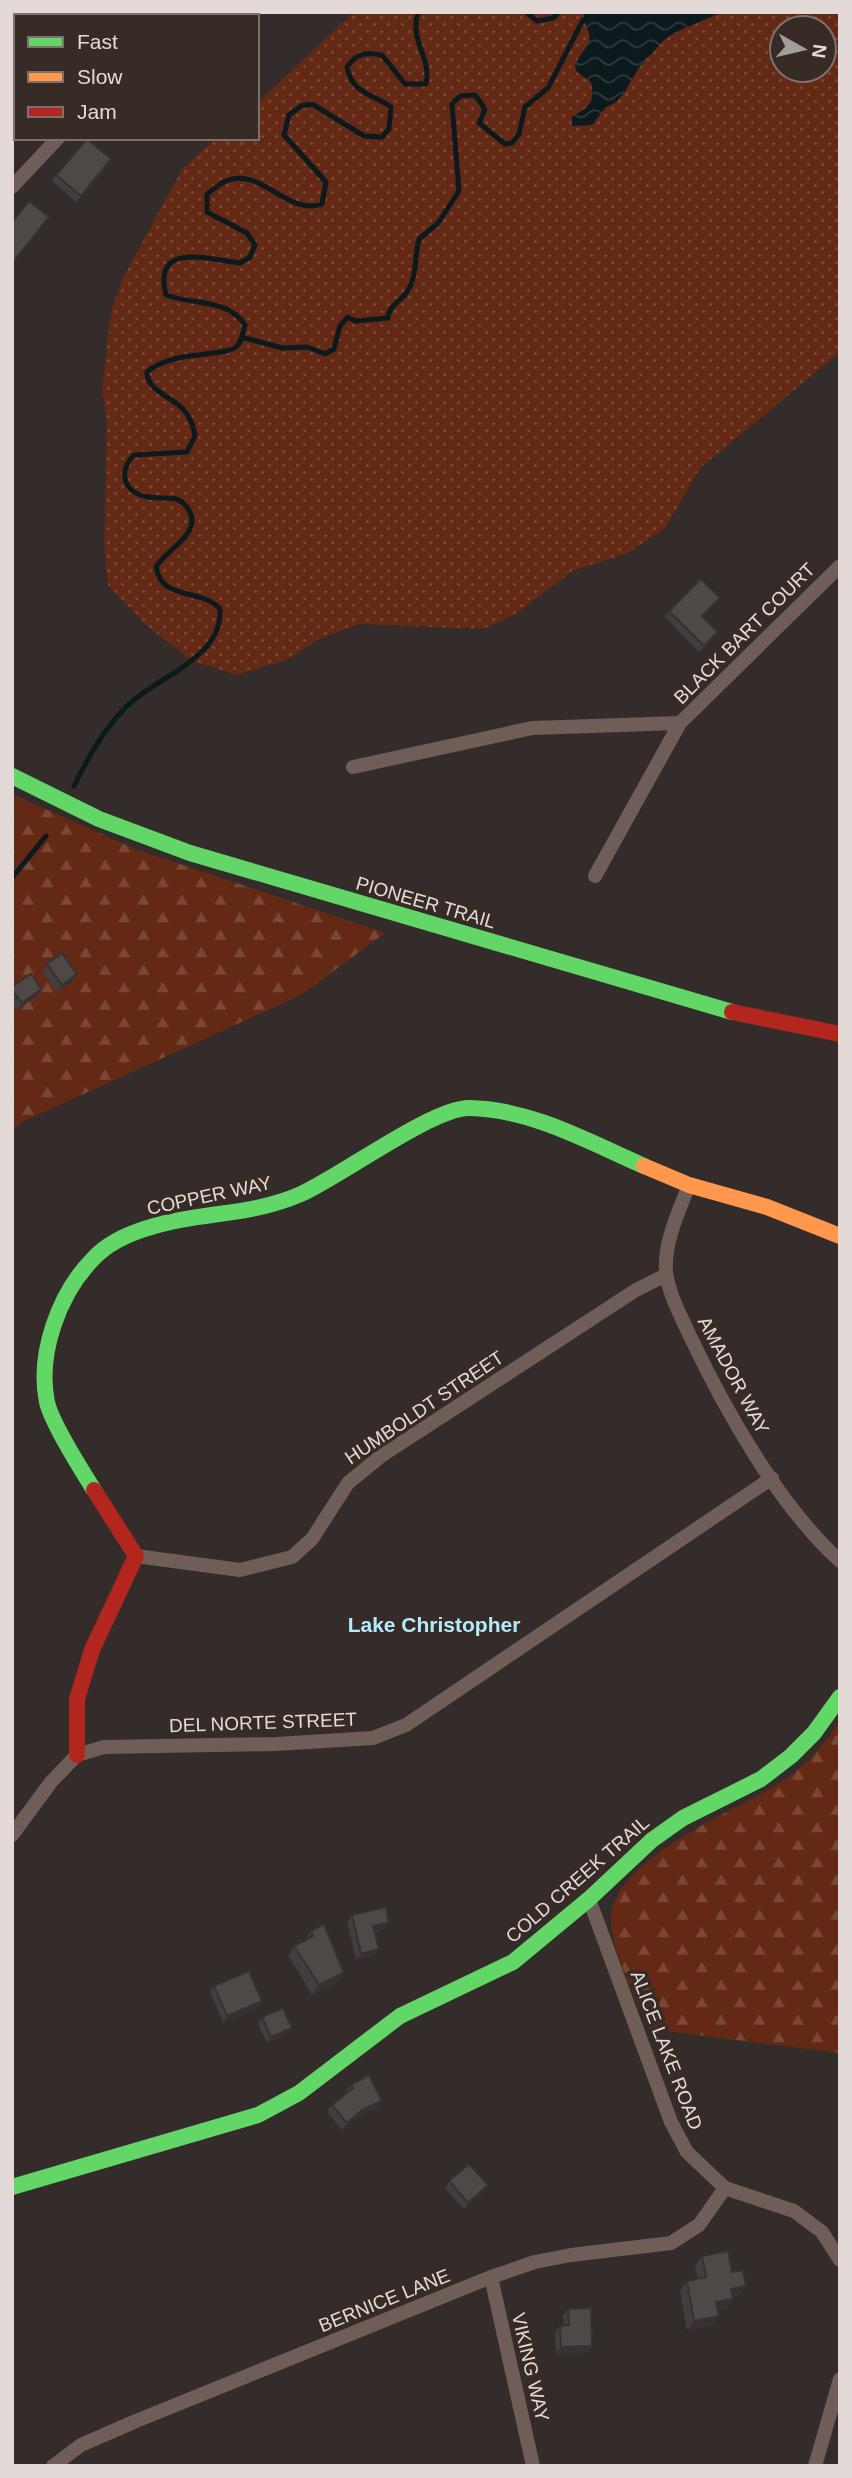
<svg xmlns="http://www.w3.org/2000/svg" width="852" height="2478" viewBox="0 0 852 2478" font-family="Arial,sans-serif">
<style>
.grass{fill:url(#grass-dots);fill-rule:evenodd}
.forest{fill:url(#forest-firs)}
.water{fill:url(#water-waves)}
.lines{fill:none;stroke-linecap:round;stroke-linejoin:round}
.stream{stroke:#0c191d;stroke-width:5}
.street{stroke:#6f5e58;stroke-width:14}
.fast{stroke:#63d668;stroke-width:16}
.slow{stroke:#ff974d;stroke-width:16}
.jam{stroke:#b3261e;stroke-width:16}
.wall{fill:#433e3d}
.shaded-wall{fill:#373232}
.building{fill:#4e4847;stroke:#373232;stroke-width:2}
.labels{text-anchor:middle;stroke-width:7;stroke-linejoin:round;paint-order:stroke}
.street-label{font-size:19px;fill:#e3dad8;stroke:#372b26}
.neighbourhood-label{font-size:21px;font-weight:bold;fill:#b5eafd;stroke:#372b26}
</style>
<defs>
<pattern id="grass-dots" width="8" height="8" patternUnits="userSpaceOnUse" patternTransform="scale(1.75)"><rect width="8" height="8" fill="#632914"/><path d="M2 2h.1M6 6h.1" fill="none" stroke="#794735" stroke-width="1.8" stroke-linecap="round"/></pattern>
<pattern id="forest-firs" width="22" height="20" patternUnits="userSpaceOnUse" patternTransform="scale(1.75)"><rect width="22" height="20" fill="#632914"/><path d="M5 1l3.5 6h-7zM16 11l3.5 6h-7z" fill="#794735"/></pattern>
<pattern id="water-waves" width="16" height="10" patternUnits="userSpaceOnUse" patternTransform="scale(1.75)"><rect width="16" height="10" fill="#0c191d"/><path d="M0 5q4-4 8 0t8 0" fill="none" stroke="#2f3a3d"/></pattern>
</defs>
<rect width="100%" height="100%" fill="#332c2a"/>
<path class="grass" d="M354 12H840V352L700 468 665 528 628 553 572 571 516 614 483 629 359 624 321 638 286 660 237 675 192 661 145 624 108 585 104 546 107 421 102 391 111 311 124 276 183 168 217 138H257V103ZM782 28H824V70H782Z"/>
<path class="forest" d="M12 794 133 848 385 933 301 995 20 1123 12 1132Z
M840 1720V2053L649 2029C637 1999 610 1949 611 1918 612 1858 744 1807 786 1779 808 1764 826 1742 840 1720Z"/>
<path class="water" d="M585 12H722L674 33 663 41 638 69 624 93 615 103 606 107 592 125 572 126V117C589 107 595 103 591 82L577 72 575 65C586 43 597 44 583 20Z"/>
<g class="lines">
<path class="stream" d="M526 12 537 21 553 18 559 12
M242 337 282 348 307 347 325 354 334 349 340 326 348 317 355 321 388 318C389 305 400 302 407 292 418 275 414 257 419 239L438 223 459 191 452 104 460 96 475 95 485 109 479 123 505 144 512 143 519 134 525 107 548 88 583 20
M74 786C88 758 102 732 124 709 154 677 223 660 220 609 200 587 162 602 156 567 165 551 192 539 192 520 192 512 184 501 176 499 168 497 158 499 149 497 124 494 117 472 134 455L187 452 195 436C193 426 191 418 184 410 173 397 147 391 147 372 175 349 224 358 237 346 242 341 243 332 245 325 227 298 192 305 166 295 152 240 210 260 240 263L250 257 255 245 247 233 207 212V194C213 190 219 184 226 181 260 166 289 217 322 204L326 182 284 135 289 115 301 106 312 104 364 136 382 137 389 129 391 107C372 93 352 94 347 67 357 53 365 52 382 55L405 84H426C432 57 409 42 418 12
M12 878 46 836"/>
<path class="street" d="M173 16 176 12
M12 187 58 138
M353 767 532 728 680 723
M595 876 680 723 840 566
M689 1185C679 1211 664 1242 666 1271 668 1293 681 1316 690 1336 725 1410 779 1506 840 1561
M136 1556 240 1570 292 1557 312 1539 348 1483 381 1456 636 1290 666 1275
M12 1835 51 1782 77 1755 104 1747 276 1744 373 1738 406 1725 772 1478
M589 1899 671 2122 687 2152 725 2188 794 2211 822 2232 840 2260
M491 2277 533 2466
M53 2466 81 2445 136 2421 491 2277 535 2262 571 2255 671 2243 699 2225 725 2188
M815 2466 840 2379"/>
<path class="fast" d="M12 776 99 819 190 853 732 1012
M94 1490C82 1471 51 1422 47 1402 37 1354 59 1294 92 1260 107 1243 130 1233 151 1227 202 1211 248 1217 301 1194 341 1176 432 1108 469 1108 531 1109 589 1142 644 1166
M12 2187 258 2115 299 2093 400 2016 513 1962 589 1899 652 1840 683 1818 761 1779 791 1756 814 1733 840 1697"/>
<path class="slow" d="M644 1166 689 1185 767 1207 840 1236"/>
<path class="jam" d="M732 1012 840 1034
M77 1755V1699L92 1650 136 1556 94 1490"/>
</g>
<path class="wall" d="M87 12H99L97 16H91Z
M16 78V111L12 109V82Z
M107 166 76 202 52 181 56 175Z
M720 598 715 604 702 617 718 632 713 639 699 652 665 617 669 611Z
M47 964 73 980 57 992 42 971Z
M12 987 41 989 37 996 17 1010 12 1003Z
M352 1915 389 1923 385 1929 375 1932 379 1949 374 1956 356 1960 347 1921Z
M311 1931 344 1973 337 1983 312 1995 288 1955 294 1946 304 1941Z
M214 1986 257 2008 223 2023 210 1992Z
M262 2017 287 2034 267 2043 258 2024Z
M351 2085 378 2108 359 2116 342 2130 327 2112 332 2105 347 2093 346 2091Z
M449 2181 483 2192 464 2209 445 2188Z
M702 2256 732 2272 739 2295 733 2297V2299L727 2308 717 2310 712 2326 687 2330 680 2291 687 2281 698 2279 695 2266Z
M568 2309 592 2346 588 2353 556 2354 555 2332 560 2326H564L563 2315Z"/>
<path class="shaded-wall" d="M720 598 715 604 697 622 702 616Z
M718 632 713 639 699 652 704 646Z
M77 974 73 980 57 992 62 985Z
M41 989 37 996 17 1010 22 1003Z
M389 1923 385 1929 369 1933 373 1926Z
M379 1949 374 1956 356 1960 361 1954Z
M344 1973 337 1983 312 1995 319 1985Z
M262 2001 257 2008 223 2023 227 2016Z
M292 2028 287 2034 267 2043 271 2037Z
M382 2101 378 2108 359 2116 342 2130 347 2123 363 2109Z
M488 2185 483 2192 464 2209 468 2203Z
M746 2286 739 2295 725 2298 731 2289Z
M733 2299 727 2308 709 2312 716 2302Z
M719 2316 712 2326 687 2330 694 2321Z
M592 2346 588 2353 556 2354 561 2347Z"/>
<path class="building" d="M16 78V101L12 98V82Z
M12 109 16 112V123L12 127Z
M87 139 111 159 81 196 56 175Z
M29 201 49 217 13 262 12 222Z
M701 579 720 598 702 616 718 632 704 646 669 611Z
M62 953 77 974 62 985 47 964Z
M31 974 41 989 22 1003 12 990V987Z
M386 1907 389 1923 373 1926 379 1949 361 1954 352 1915Z
M324 1924 344 1973 319 1985 294 1946 313 1936 311 1931Z
M249 1971 262 2001 227 2016 214 1986Z
M283 2008 292 2028 271 2037 262 2017Z
M369 2075 382 2101 363 2109 347 2123 332 2105 353 2088 351 2085Z
M469 2164 488 2185 468 2203 449 2181Z
M728 2251 732 2272 743 2270 746 2286 731 2289 733 2299 716 2302 719 2316 694 2321 687 2281 706 2277 702 2256Z
M591 2308 592 2346 561 2347 560 2326 569 2325 568 2309Z"/>
<g class="labels">
<g class="street-label">
<text transform="translate(744 633) rotate(-45)" y="7">BLACK BART COURT</text>
<text transform="translate(426 902) rotate(16)" y="7">PIONEER TRAIL</text>
<text transform="translate(209 1195) rotate(-12)" y="7">COPPER WAY</text>
<text transform="translate(734 1375) rotate(62)" y="7">AMADOR WAY</text>
<text transform="translate(424 1407) rotate(-34)" y="7">HUMBOLDT STREET</text>
<text transform="translate(263 1722) rotate(-2)" y="7">DEL NORTE STREET</text>
<text transform="translate(577 1879) rotate(-41)" y="7">COLD CREEK TRAIL</text>
<text transform="translate(667 2050) rotate(69)" y="7">ALICE LAKE ROAD</text>
<text transform="translate(384 2300) rotate(-22)" y="7">BERNICE LANE</text>
<text transform="translate(531 2367) rotate(77)" y="7">VIKING WAY</text>
</g>
<g class="neighbourhood-label">
<text x="434" y="1632">Lake Christopher</text>
</g>
</g>
<rect width="852" height="2478" fill="none" stroke="#e3dad8" stroke-width="28"/>
<rect x="14" y="14" width="245" height="126" fill="#372b26" stroke="#7c716d" stroke-width="2"/>
<rect x="28" y="37" width="35" height="10" fill="#63d668" stroke="#7c716d" stroke-width="2"/>
<text x="77" y="49" font-size="21" fill="#e3dad8">Fast</text>
<rect x="28" y="72" width="35" height="10" fill="#ff974d" stroke="#7c716d" stroke-width="2"/>
<text x="77" y="84" font-size="21" fill="#e3dad8">Slow</text>
<rect x="28" y="107" width="35" height="10" fill="#b3261e" stroke="#7c716d" stroke-width="2"/>
<text x="77" y="119" font-size="21" fill="#e3dad8">Jam</text>
<g transform="translate(803 49) rotate(98)"><circle r="33" fill="#372b26" stroke="#7c716d" stroke-width="2"/>
<path d="M0-5L12 26L0 18L-12 26Z" fill="#a59d9b"/>
<text y="-10" font-size="19" font-weight="bold" text-anchor="middle" fill="#e3dad8">N</text>
</g>
</svg>
